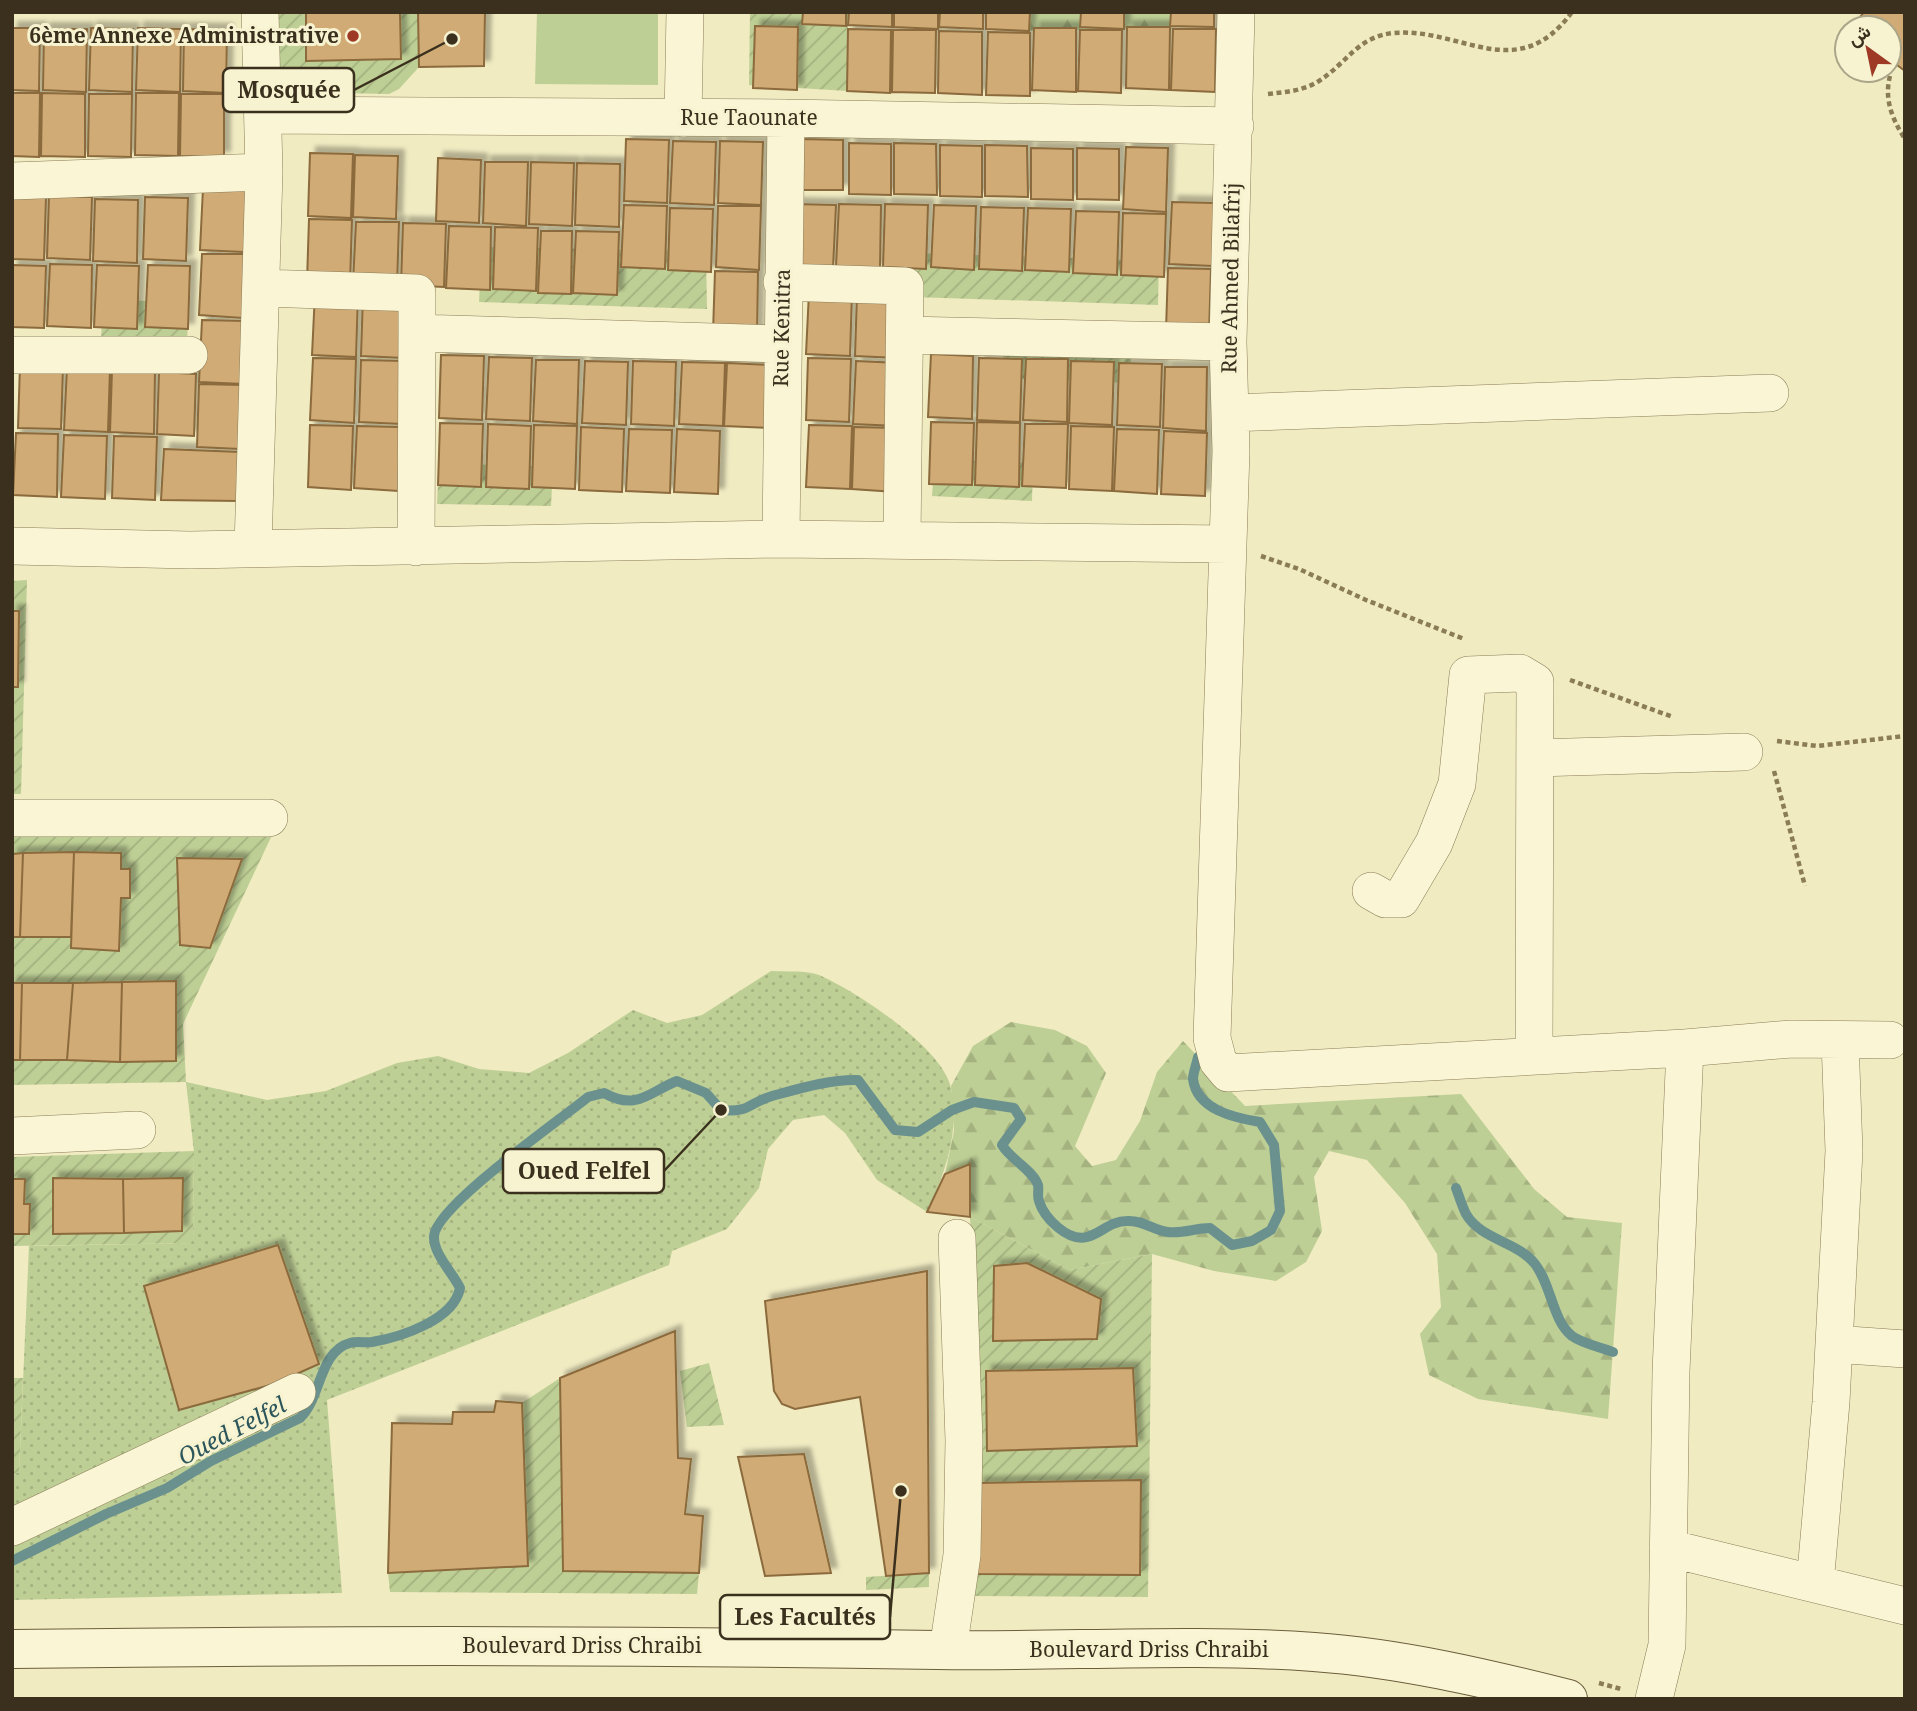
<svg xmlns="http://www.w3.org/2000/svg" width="1917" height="1711" viewBox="0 0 1917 1711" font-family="'Noto Serif',Vazirmatn,serif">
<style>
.grass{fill:url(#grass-dots)}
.forest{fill:url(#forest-firs)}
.garden{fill:url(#garden-furrows)}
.pitch{fill:#becf95}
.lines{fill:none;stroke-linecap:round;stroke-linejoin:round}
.stream{stroke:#6a918e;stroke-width:10}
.building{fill:#d0ab75;stroke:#8b6a3c;stroke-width:2;filter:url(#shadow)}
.street-casing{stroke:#8b7c58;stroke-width:38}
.secondary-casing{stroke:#6c5d3b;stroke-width:40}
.path{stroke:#8b7c58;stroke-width:4.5;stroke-dasharray:5 3.5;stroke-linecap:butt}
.street{stroke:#faf6d5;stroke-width:37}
.secondary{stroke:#faf6d5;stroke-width:38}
.poi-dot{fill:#9d3925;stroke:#f7f3d1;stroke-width:2.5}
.labels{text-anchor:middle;stroke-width:6;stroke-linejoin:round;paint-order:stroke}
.poi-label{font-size:21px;font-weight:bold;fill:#3a301d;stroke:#f7f3d1;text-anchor:end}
.street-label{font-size:21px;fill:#3a301d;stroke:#f7f3d1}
.water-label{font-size:23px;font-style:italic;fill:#2b555a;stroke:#f7f3d1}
.leader{fill:none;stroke:#3a301d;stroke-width:2.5}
.callout-dot{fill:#3a301d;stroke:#f7f3d1;stroke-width:2.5}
.callout{fill:#f7f3d1;stroke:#3a301d;stroke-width:2.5}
.callout-label{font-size:23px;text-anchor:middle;font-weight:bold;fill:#3a301d}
</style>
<defs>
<pattern id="grass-dots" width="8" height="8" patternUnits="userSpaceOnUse" patternTransform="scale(1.75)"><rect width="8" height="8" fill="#becf95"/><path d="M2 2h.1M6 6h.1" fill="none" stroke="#a4b280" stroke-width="1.8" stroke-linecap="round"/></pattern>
<pattern id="forest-firs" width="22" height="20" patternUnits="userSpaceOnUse" patternTransform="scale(1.75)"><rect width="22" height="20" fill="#becf95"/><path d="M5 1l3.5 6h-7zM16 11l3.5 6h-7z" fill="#a4b280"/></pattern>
<pattern id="garden-furrows" width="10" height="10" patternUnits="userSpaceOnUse" patternTransform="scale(1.75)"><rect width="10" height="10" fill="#becf95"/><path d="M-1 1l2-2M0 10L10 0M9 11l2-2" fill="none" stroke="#a4b280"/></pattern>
<filter id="shadow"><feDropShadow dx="6" dy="-6" stdDeviation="2" flood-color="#0004"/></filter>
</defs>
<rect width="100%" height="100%" fill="#f0ebc1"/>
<path class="grass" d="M771 971C786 972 806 970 819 975 856 991 943 1048 951 1088 960 1133 945 1173 927 1212L877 1180 845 1133 824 1115 793 1120 768 1149 759 1188 727 1229 672 1251 669 1265 327 1400 342 1593 12 1600V1475L19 1472 29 1246 193 1243 194 1152 186 1082 267 1100 326 1091 397 1063 438 1056 479 1069 529 1073 568 1053 633 1010 667 1023 702 1015Z"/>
<path class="forest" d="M1030 12H1170V27L1029 31Z
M1011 1022 1055 1030 1087 1046 1106 1073 1075 1146 1092 1166 1116 1160 1140 1121 1157 1072 1183 1041 1245 1106 1461 1094 1534 1189 1567 1217 1622 1223 1608 1419 1478 1399 1429 1375 1420 1334 1441 1307 1437 1254 1405 1203 1367 1160 1329 1151 1314 1177 1322 1231 1306 1262 1276 1281 1214 1271 1152 1254 1070 1270 970 1217V1164L945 1174 954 1131 951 1086 973 1046Z"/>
<path class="garden" d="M276 12H418L419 67 399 89 389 94 291 92 278 78Z
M750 12H848L847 91 749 85Z
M482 247 706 251 707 309 479 302Z
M914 253 1159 261 1158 305 914 297Z
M103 299 189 303 187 341 101 339Z
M1004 346 1131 351 1130 383 1002 378Z
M935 459 1033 463 1032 501 932 496Z
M439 463 553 467 551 506 437 504Z
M27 580 21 794H12V581Z
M273 833 183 1024 186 1082 12 1085V835Z
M194 1151 193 1243 12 1246V1157Z
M970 1217 1070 1270 1152 1254 1148 1597 969 1596 975 1304Z
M709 1363 724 1425 687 1427 680 1371Z
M12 1378H23L19 1472 12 1475Z
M560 1378 564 1570 699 1573 697 1594 390 1592 388 1573 528 1566 522 1403Z
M929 1573V1587L866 1590V1577Z"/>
<path class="pitch" d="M537 12H658V85L535 84Z"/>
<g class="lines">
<path class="stream" d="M1456 1188C1459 1196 1462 1206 1466 1214 1481 1240 1517 1241 1535 1264 1552 1286 1552 1320 1572 1336 1583 1344 1601 1347 1613 1352
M12 1561 106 1514 167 1488 211 1461 300 1418C321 1399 319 1351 350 1343 356 1341 365 1343 372 1342 401 1337 454 1320 460 1288 453 1273 433 1254 434 1236 436 1206 559 1121 588 1097L604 1093C637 1111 647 1093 677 1081L706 1093 721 1110C750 1113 748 1103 772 1096 798 1089 831 1079 858 1080L895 1130 918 1132 952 1110 974 1102 1014 1108 1021 1119 1002 1145C1011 1160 1033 1170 1038 1185 1039 1190 1037 1196 1039 1201 1044 1218 1068 1242 1087 1237 1102 1233 1110 1221 1127 1221 1143 1220 1153 1230 1168 1232 1183 1234 1195 1228 1210 1228L1232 1245 1252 1241 1271 1230 1280 1211 1274 1145 1260 1122C1235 1118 1197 1110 1193 1079 1193 1073 1197 1063 1198 1057"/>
</g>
<path class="building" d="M306 12H400L401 59 306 61Z
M418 12H485L484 66 419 67Z
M803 12H846V26L802 24Z
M849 12H892V27L848 25Z
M894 12H938V29L894 27Z
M940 12H983V29L939 27Z
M986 12H1030L1029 31 986 29Z
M1081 12H1124V29L1080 27Z
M1171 12H1214V27L1170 26Z
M1864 12H1905V71L1889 59V28H1852Z
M755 26 798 27 797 90 753 88Z
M1127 27H1170L1169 90 1126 88Z
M12 28H40L39 91 12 90Z
M91 28 133 29 132 92 89 90Z
M138 28 181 29 180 92 136 90Z
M1034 28H1076V92L1032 90Z
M44 29H87L86 92 43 90Z
M184 29 227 30 226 93 183 91Z
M848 29 891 30 890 93 847 91Z
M1173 29H1216L1215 92 1171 90Z
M893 30H936L935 93 892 92Z
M1080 30H1122L1121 93 1078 91Z
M939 31 982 32V95L938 93Z
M988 32 1030 33V96L986 95Z
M12 93H40L39 157 12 156Z
M42 93 85 94V157L41 156Z
M136 93H179L178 156 135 155Z
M89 94H132L131 157 88 156Z
M181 94H224V157L180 156Z
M626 139 669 140 667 203 624 201Z
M801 139 843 140V190H801Z
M673 141 716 142 714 205 670 203Z
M720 141 763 142 761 205 718 203Z
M849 143 891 144V195L849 194Z
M894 143 936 144 937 195 894 194Z
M940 145 982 146V197L940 196Z
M985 145 1027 146 1028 197 985 196Z
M1126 147 1168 148 1166 212 1123 209Z
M1031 148 1073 149V200L1031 199Z
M1077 148 1119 149V200L1077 199Z
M310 153 353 154 351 218 308 216Z
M355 155 398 156 396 219 353 217Z
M438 158 481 160 479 223 436 221Z
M485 162H528L526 226 483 223Z
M531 162 574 163 572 226 529 224Z
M577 163 620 164 619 227 575 225Z
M203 188 246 189 244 252 200 250Z
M49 196 92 197 90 260 47 258Z
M12 197H46L44 260 12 259Z
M145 197 188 198 186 261 143 259Z
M95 199 138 200 137 263 93 261Z
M1172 202 1214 203 1213 266 1169 264Z
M793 204 836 205 833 268 790 266Z
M839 204 881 205 880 269 836 266Z
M885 204 928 205 926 269 883 267Z
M624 205 667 206 665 269 621 267Z
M934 205 976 206 974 270 931 267Z
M718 206H761L759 270 716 267Z
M981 207 1024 208 1022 271 979 269Z
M670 208 713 209 711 272 668 270Z
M1028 208 1071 209 1069 272 1025 270Z
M1076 211 1119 212 1117 275 1073 273Z
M1123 213 1166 214 1164 277 1121 275Z
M309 219 352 220 350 283 307 281Z
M356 222H399L397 286 353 283Z
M403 223 446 224 444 287 401 285Z
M449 226 491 227 490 290 446 288Z
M495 227 538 228 536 291 493 289Z
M541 231H572L571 294 538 293Z
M576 231 619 232 617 295 573 293Z
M202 254H245L243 318 199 315Z
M50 264 92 265 91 328 47 326Z
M12 265 46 266 44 328 12 327Z
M97 265 139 266 137 329 94 327Z
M148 265 190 266 188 329 145 327Z
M1168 268 1211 269 1209 333 1166 330Z
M715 271 758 272 757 335 713 333Z
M809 292 852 293 850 356 806 354Z
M315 293 358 294 356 357 312 355Z
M363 294 406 295 404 358 361 356Z
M857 294 900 295 898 358 855 356Z
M202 320 245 321 243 384 199 382Z
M931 354 973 356 972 419 928 417Z
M441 355 484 356 482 420 439 418Z
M489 357 532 358 530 421 486 419Z
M313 358 356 359 354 423 310 420Z
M808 358 851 359 849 422 806 420Z
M979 358 1022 359 1020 422 977 420Z
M1026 359H1068L1067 422 1023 420Z
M361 360 404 361 402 424 359 422Z
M536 360H579L577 424 533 421Z
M585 361 628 362 626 425 582 423Z
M633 361 676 362 674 426 631 424Z
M856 361 899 363 897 426 853 424Z
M1071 361 1114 362 1112 425 1069 423Z
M682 362 725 363 723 426 679 424Z
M727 363 770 365 768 428 724 426Z
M1119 363 1162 364 1160 427 1117 425Z
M20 365 63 367 61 429 18 428Z
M67 367 110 369 108 432 64 430Z
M1165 367H1207L1206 431 1163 428Z
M112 370 155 371 154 434 110 432Z
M159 372 196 374 194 436 157 434Z
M199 384 242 385 240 449 197 447Z
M931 422 974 423 972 485 929 484Z
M977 422 1020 423 1019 487 975 485Z
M440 423 483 424 481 487 438 485Z
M488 424 531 426 529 489 486 487Z
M1025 424H1068L1066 488 1022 486Z
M310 425 353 426 351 490 308 487Z
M534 425 577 426 575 489 532 487Z
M809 425 852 426 850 489 806 487Z
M357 426 400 427 398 491 354 488Z
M1071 426 1114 427 1112 491 1069 489Z
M581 427 624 429 622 492 579 490Z
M854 427 897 428 895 492 852 489Z
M629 429 672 430 670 493 626 491Z
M677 429 720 431 718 494 674 492Z
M1117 429 1159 430 1157 494 1114 491Z
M1164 431 1207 433 1205 496 1161 494Z
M16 433 58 434 57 497 13 495Z
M64 435 107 436 105 499 61 497Z
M114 436 157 437 155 500 112 498Z
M164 449 240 452 239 501 161 500Z
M12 611H19L18 687H12Z
M74 852 71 937H20L23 853Z
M74 852 121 853V869H130V898H121L119 951 71 948Z
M23 853 20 937H12V854Z
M177 858 242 859 210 948 180 945Z
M176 981V1061L120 1062 122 982Z
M122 982 120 1062 67 1060 73 983Z
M12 983H22L20 1060H12Z
M22 983H73L67 1060H20Z
M970 1164V1217L927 1212 945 1174Z
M53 1178 123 1179 124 1233 53 1234Z
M183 1178 182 1231 124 1233 123 1179Z
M12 1179H25L24 1204H30L29 1234H12Z
M278 1245 319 1364 274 1384 179 1410 144 1286Z
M1027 1263 1101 1299 1097 1339 993 1341 994 1266Z
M927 1271 929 1573 886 1576 860 1397 795 1409 782 1404 774 1391 765 1301Z
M675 1331 678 1458 691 1459 685 1514 703 1516 699 1573 563 1571 560 1378Z
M1133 1368 1137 1446 987 1451 986 1371Z
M496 1401 522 1403 528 1566 388 1573 392 1423 452 1424 453 1412H494Z
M804 1454 831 1573 765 1576 738 1457Z
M1141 1480 1140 1575 977 1574 978 1483Z"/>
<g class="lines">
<defs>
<path id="street" d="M1236 12 1228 342 1231 451 1212 1038 1218 1061 1228 1073 1685 1048
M263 115 786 118 1235 126
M683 118 685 12
M12 181 264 172
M782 282 905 286 902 540
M261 288 417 293V333
M905 335 1228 342
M12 355H189
M1230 413 1770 393
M781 539 786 118
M12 546 190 550 781 539 1228 544
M416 547 417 333 781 344
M253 548 264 172 260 12
M1535 758 1744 752
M12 818H269
M1371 891 1385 899H1401L1434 843 1457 784 1468 675 1520 673 1535 682 1534 1056
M12 1136 137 1130
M1834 1344 1905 1349
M12 1527 297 1392
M1668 1548 1905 1606
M1815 1584 1831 1402 1844 1151 1840 1040
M948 1650 962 1555 964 1440 957 1238
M1654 1699 1667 1645 1671 1372 1685 1048 1791 1039 1890 1040"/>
<path id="secondary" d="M12 1649C321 1645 629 1645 937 1650 1063 1652 1188 1643 1314 1652 1399 1658 1485 1678 1568 1699"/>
</defs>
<use href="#street" class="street-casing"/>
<use href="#secondary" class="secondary-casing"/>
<path class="path" d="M1890 76C1884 99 1892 119 1905 139
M1268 94C1286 92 1303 91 1319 81 1347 63 1358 36 1394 33 1461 27 1517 87 1572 12
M1261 556 1299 569 1366 600 1464 639
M1570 680 1673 717
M1777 741 1817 746 1905 736
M1774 771 1805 886
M1599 1683 1621 1689"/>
<use href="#street" class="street"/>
<use href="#secondary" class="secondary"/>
</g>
<circle class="poi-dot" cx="353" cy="36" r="7"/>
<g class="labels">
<g class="poi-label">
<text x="339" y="43">6ème Annexe Administrative</text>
</g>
<g class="street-label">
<text x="749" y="125">Rue Taounate</text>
<text transform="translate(1231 278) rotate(-89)" y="7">Rue Ahmed Bilafrij</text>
<text transform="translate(782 328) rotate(-89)" y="7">Rue Kenitra</text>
<text x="582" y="1653">Boulevard Driss Chraibi</text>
<text x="1149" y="1657">Boulevard Driss Chraibi</text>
</g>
<g class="water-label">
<text transform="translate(232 1431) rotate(-28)" y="8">Oued Felfel</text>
</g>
</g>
<path class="leader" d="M452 39L354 90M721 1110L664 1171M901 1491L890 1617"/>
<g class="callout-dot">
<circle cx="452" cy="39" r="7"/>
<circle cx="721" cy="1110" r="7"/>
<circle cx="901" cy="1491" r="7"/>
</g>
<g class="callout">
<rect x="223" y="68" width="131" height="44" rx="7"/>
<rect x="503" y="1149" width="161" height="44" rx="7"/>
<rect x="720" y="1595" width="170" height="44" rx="7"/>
</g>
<g class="callout-label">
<text x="289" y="98">Mosquée</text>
<text x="584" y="1179">Oued Felfel</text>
<text x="805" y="1625">Les Facultés</text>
</g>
<rect width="1917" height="1711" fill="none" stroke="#3a301d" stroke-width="28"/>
<g transform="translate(1868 49) rotate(327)"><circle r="33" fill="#f7f3d1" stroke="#aba589" stroke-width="2"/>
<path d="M0-5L12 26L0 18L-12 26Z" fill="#9d3925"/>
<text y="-10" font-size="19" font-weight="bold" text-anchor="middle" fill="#3a301d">ش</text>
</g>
</svg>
